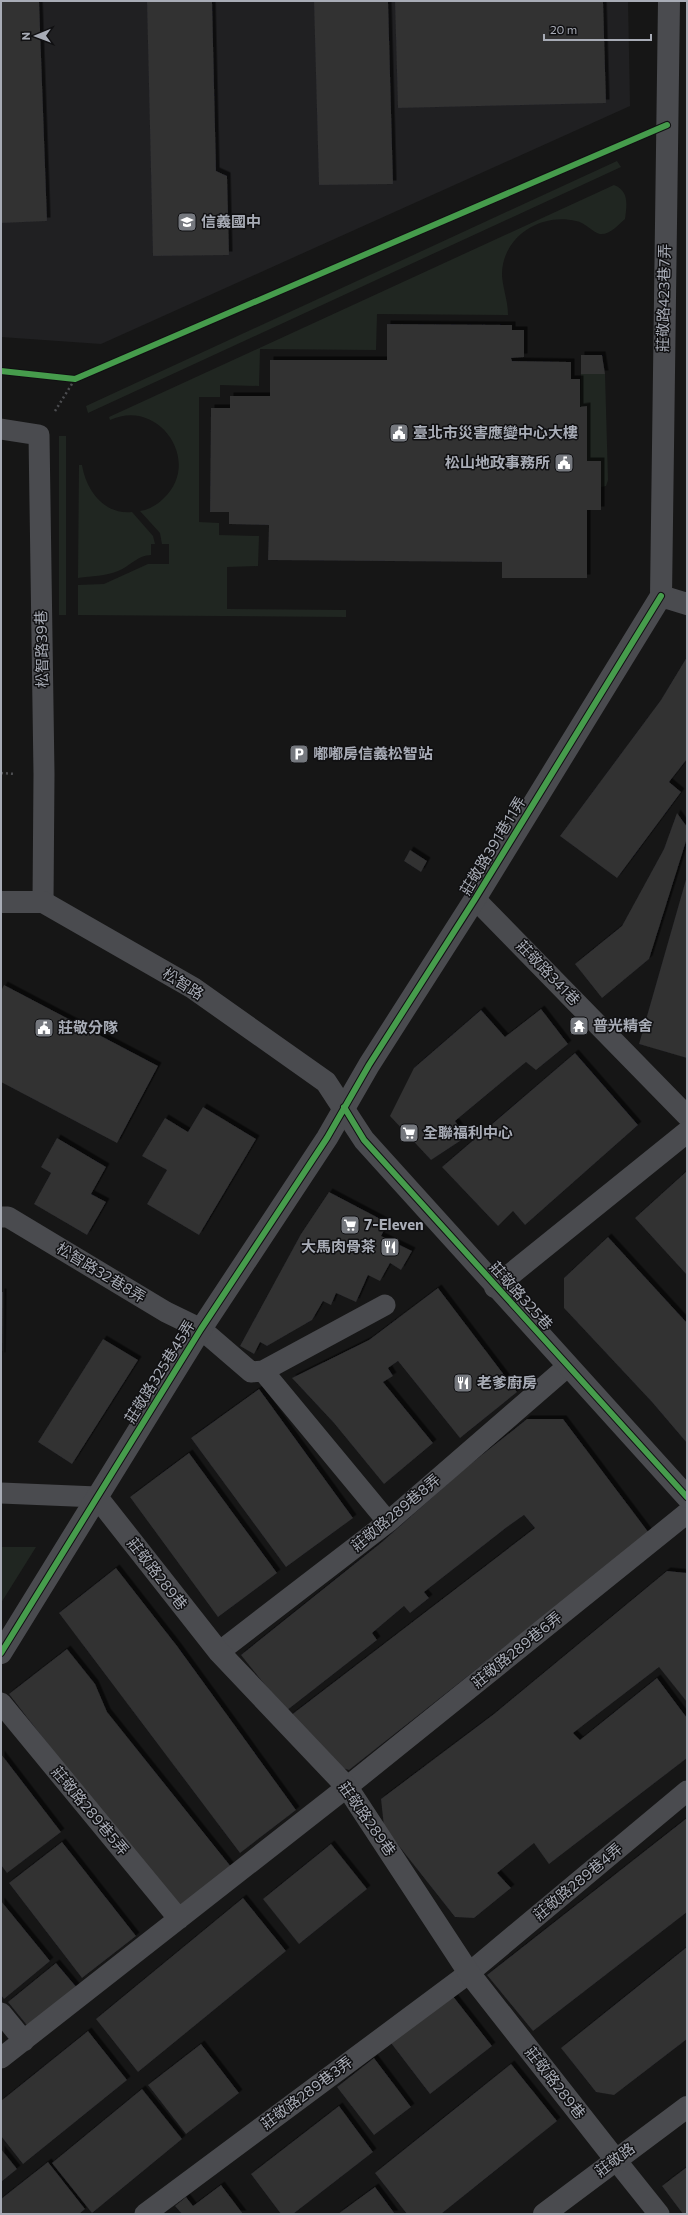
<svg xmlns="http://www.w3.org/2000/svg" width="688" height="2215" viewBox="0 0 688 2215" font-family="Commissioner,'Noto Sans TC',sans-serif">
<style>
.built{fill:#202022}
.green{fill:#202621}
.building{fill:#303032;filter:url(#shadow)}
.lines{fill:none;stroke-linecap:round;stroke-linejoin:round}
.path{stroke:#4c4d50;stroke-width:2.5;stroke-dasharray:2 3;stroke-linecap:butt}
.service{stroke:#4a4b4f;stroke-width:21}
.minor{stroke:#4a4b4f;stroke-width:22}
.tertiary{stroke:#4a4b4f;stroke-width:22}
.cycleway-casing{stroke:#101012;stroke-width:8}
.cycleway{stroke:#469c4c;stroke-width:6}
.labels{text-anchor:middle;stroke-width:3;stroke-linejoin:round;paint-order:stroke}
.poi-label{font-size:15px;font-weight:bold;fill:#a8acb6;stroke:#101012;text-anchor:start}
.street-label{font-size:15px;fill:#a8acb6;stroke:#101012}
</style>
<defs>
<filter id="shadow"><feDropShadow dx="3.5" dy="-3.5" stdDeviation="0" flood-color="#0009"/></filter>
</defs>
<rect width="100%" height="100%" fill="#161616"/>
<path class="built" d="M1 1H628L630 106 101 344 1 337Z"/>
<path class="green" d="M617 161 621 167 88 413 86 406Z
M614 185C629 191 627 204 625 219 618 225 610 235 600 234 594 233 584 222 576 221 541 212 501 237 502 276 503 289 508 301 508 315L377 314 376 350 260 349 259 386 220 385V397H199V522L219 523V535L259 536 258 566 227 567V609L346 610V617L78 615V585L104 584 148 564H169V544H162L160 533 140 511C149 510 158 504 164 498 203 461 158 397 110 420L109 417Z
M581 374H605L608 480 606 486 601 487V461H587V407H580Z
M59 436H66V615H59Z
M79 465H82C86 490 104 515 132 512L153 536 155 544H151V555C138 555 130 566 118 571 105 576 92 576 78 578Z
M1 1547H36L1 1603Z"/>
<path class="building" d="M1 1H39L47 221 1 223Z
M147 1H212L216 171 227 176 229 255 153 256Z
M314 1H388L393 184 319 185Z
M395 1H603L606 103 398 108Z
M387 324 512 325V330H524V357L511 358 512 361 571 362V379H580V407L587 406V461H601V510H587V578H502V562L268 560 269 525 229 524V512H210L211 408H230V396H270V360H387Z
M581 355H602L605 374H581Z
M687 657V759L669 782 681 792 617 878 560 836 661 700Z
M677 813 687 827V838L649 959 602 998 575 964 622 926 664 849Z
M410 850 427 861 421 872 404 861Z
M687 876V1058L639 1044Z
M4 985 158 1066 117 1143 1 1082V991Z
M541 1009 568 1044 536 1070 526 1062 455 1121 466 1137 431 1160 390 1116 414 1068 481 1010 505 1037Z
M575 1053 638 1125 525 1225 513 1211 498 1226 442 1167Z
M203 1107 256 1139 199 1235 147 1204 167 1170 142 1156 165 1118 188 1132Z
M57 1138 106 1167 91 1194 106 1202 87 1235 34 1204 51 1173 41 1167Z
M687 1171V1275L635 1218Z
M329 1192 388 1223 381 1236 412 1251 401 1270 390 1263 380 1281 368 1275 356 1302 336 1293 331 1305 323 1301 312 1320 267 1346 260 1342 254 1354 240 1346 301 1234Z
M608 1237 687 1323V1443L652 1402 564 1308V1278Z
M438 1288 517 1392 460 1438 398 1361 388 1368 393 1376 383 1382 433 1443 384 1484 334 1423 292 1378 369 1340Z
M1 1292H3L2 1356H1Z
M103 1339 138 1360 72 1464 38 1442Z
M259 1389 353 1518 286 1567 191 1438Z
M527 1419H563L649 1533 349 1770 328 1764 290 1716 535 1528 524 1515 507 1527 424 1592 429 1598 410 1613 404 1606 372 1633 377 1640 286 1711 241 1655 382 1542 463 1470Z
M189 1453 277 1573 218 1617 130 1497Z
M116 1568 177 1646 296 1810 240 1853 59 1613Z
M667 1571 687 1573V1702L659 1667 573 1733 580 1740 657 1678 687 1718V1758L549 1864 534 1843 497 1873 511 1888 474 1918 455 1917 384 1827 381 1799 494 1714Z
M67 1649 95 1684 107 1712 232 1868 176 1910 9 1694Z
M1 1754 61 1832 7 1873 1 1865Z
M687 1818V1912L533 2031 487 1975Z
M62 1842 136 1936 82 1978 9 1883Z
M331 1844 367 1889 299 1944 263 1899Z
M243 1898 286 1951 138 2072 96 2019Z
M1 1901 50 1961 4 1999 1 1995Z
M687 1947V2039L614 2095 596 2092 561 2048Z
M56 1963 78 1989 30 2029 8 2002Z
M452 1995 492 2046 430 2094 391 2043Z
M88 2031 127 2080 23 2164 1 2136V2101Z
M201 2044 239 2093 186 2134 148 2085Z
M374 2058 411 2107 374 2135 337 2087Z
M511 2064 557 2121 441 2214H407L375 2173Z
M142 2089 182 2139 92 2213 52 2163Z
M339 2106 373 2152 293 2214H281L251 2174Z
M1 2149 17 2169 1 2182Z
M48 2162 85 2209 79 2214H1V2199Z
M687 2167V2214H683L662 2186Z
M221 2185 243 2214H182L175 2206 186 2197 193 2206Z
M375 2187 395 2214H338Z"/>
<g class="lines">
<path class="path" d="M55 411 75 379
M1 773 15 774"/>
<path class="service" d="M1 429 39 435 44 774 43 902
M475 899 687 1116
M1 1217H8L166 1312 201 1329 251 1372 263 1371
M385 1305 263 1371 388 1522
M1 1493 97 1497
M219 1652 388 1522 568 1366
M1 1703 179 1919
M1 2013 24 2041
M1 2058 347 1787 687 1513
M615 2159 659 2214
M145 2214 469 1973 687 1791"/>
<path class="minor" d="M661 596 669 1
M661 596 687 604
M495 1287 687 1132
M97 1497 219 1652 347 1787 469 1973 615 2159
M1 1653 201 1329 327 1138 369 1065 475 899 661 596"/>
<path class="tertiary" d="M1 902H43L193 988 326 1082 364 1140 687 1497
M544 2214 687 2107"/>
<defs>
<path id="cycleway" d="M1 371 75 379 667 125
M344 1107 364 1140 687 1497
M1 1653 201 1329 327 1138 369 1065 475 899 661 596"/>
</defs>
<use href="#cycleway" class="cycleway-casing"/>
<use href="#cycleway" class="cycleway"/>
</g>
<defs>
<symbol id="school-square" viewBox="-11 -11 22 22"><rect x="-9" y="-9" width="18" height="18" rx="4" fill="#75787e" stroke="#101012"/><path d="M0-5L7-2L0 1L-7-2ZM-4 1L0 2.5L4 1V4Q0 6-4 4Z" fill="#fff"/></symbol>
<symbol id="civic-square" viewBox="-11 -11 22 22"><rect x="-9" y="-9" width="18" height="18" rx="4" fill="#75787e" stroke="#101012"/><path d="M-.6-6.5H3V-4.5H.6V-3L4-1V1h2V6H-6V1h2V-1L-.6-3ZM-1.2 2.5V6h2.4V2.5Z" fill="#fff"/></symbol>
<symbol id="parking-square" viewBox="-11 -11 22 22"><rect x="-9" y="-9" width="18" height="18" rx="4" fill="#75787e" stroke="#101012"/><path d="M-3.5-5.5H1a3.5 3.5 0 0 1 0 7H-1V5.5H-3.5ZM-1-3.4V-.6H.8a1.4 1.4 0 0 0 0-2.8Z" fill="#fff"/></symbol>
<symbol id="temple-square" viewBox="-11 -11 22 22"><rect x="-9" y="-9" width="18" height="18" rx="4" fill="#75787e" stroke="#101012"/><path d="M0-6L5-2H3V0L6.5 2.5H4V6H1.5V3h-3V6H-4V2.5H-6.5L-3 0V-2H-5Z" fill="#fff"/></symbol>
<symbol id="supermarket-square" viewBox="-11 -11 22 22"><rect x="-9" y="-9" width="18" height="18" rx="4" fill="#75787e" stroke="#101012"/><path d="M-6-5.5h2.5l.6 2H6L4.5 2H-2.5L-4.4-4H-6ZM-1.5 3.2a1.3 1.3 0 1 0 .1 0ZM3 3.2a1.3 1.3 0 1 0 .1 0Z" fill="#fff"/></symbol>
<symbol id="restaurant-square" viewBox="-11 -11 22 22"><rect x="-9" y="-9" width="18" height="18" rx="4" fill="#75787e" stroke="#101012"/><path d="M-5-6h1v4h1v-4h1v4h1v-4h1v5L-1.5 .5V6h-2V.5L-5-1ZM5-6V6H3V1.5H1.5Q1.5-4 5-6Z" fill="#fff"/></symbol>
</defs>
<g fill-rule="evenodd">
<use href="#school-square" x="176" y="211" width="22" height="22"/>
<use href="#civic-square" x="388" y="422" width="22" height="22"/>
<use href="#civic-square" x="553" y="452" width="22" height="22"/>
<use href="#parking-square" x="288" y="743" width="22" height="22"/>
<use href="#temple-square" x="568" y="1015" width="22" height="22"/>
<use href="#civic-square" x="33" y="1017" width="22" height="22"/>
<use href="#supermarket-square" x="398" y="1122" width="22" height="22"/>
<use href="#supermarket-square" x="339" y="1214" width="22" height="22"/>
<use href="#restaurant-square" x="379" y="1236" width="22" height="22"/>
<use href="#restaurant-square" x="452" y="1372" width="22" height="22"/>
</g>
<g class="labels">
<g class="poi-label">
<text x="201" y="227">信義國中</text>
<text x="413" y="438">臺北市災害應變中心大樓</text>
<text x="550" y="468" text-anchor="end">松山地政事務所</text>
<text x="313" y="759">嘟嘟房信義松智站</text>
<text x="593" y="1031">普光精舍</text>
<text x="58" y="1033">莊敬分隊</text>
<text x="423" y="1138">全聯福利中心</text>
<text x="364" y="1230">7-Eleven</text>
<text x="376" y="1252" text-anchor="end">大馬肉骨茶</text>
<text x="477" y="1388">老爹廚房</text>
</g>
<g class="street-label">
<text transform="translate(664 298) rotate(-89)" y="5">莊敬路423巷7弄</text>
<text transform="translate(42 649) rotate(-91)" y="5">松智路39巷</text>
<text transform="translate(493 846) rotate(-59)" y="5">莊敬路391巷11弄</text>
<text transform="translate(548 973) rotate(46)" y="5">莊敬路341巷</text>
<text transform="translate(183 984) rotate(32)" y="5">松智路</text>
<text transform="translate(101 1273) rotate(31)" y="5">松智路32巷8弄</text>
<text transform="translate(521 1296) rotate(48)" y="5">莊敬路325巷</text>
<text transform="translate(160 1372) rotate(-58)" y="5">莊敬路325巷45弄</text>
<text transform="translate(396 1513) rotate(-40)" y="5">莊敬路289巷8弄</text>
<text transform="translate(157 1574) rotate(52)" y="5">莊敬路289巷</text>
<text transform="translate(517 1650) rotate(-39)" y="5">莊敬路289巷6弄</text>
<text transform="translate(90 1811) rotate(50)" y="5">莊敬路289巷5弄</text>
<text transform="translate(367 1819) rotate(55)" y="5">莊敬路289巷</text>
<text transform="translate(578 1882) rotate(-40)" y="5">莊敬路289巷4弄</text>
<text transform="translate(555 2083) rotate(52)" y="5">莊敬路289巷</text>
<text transform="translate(307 2093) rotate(-37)" y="5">莊敬路289巷3弄</text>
<text transform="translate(615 2160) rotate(-37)" y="5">莊敬路</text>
</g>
</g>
<rect width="688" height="2215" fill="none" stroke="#a8acb6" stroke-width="4"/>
<g transform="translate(36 36) rotate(269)" stroke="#101012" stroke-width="3" paint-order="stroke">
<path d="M0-3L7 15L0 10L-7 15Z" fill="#a8acb6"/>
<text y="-6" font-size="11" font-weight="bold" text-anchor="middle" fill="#a8acb6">N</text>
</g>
<path d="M544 34v6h107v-6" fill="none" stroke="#a8acb6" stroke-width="2"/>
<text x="550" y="34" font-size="12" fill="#a8acb6" stroke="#101012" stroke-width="3" paint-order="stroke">20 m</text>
</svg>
